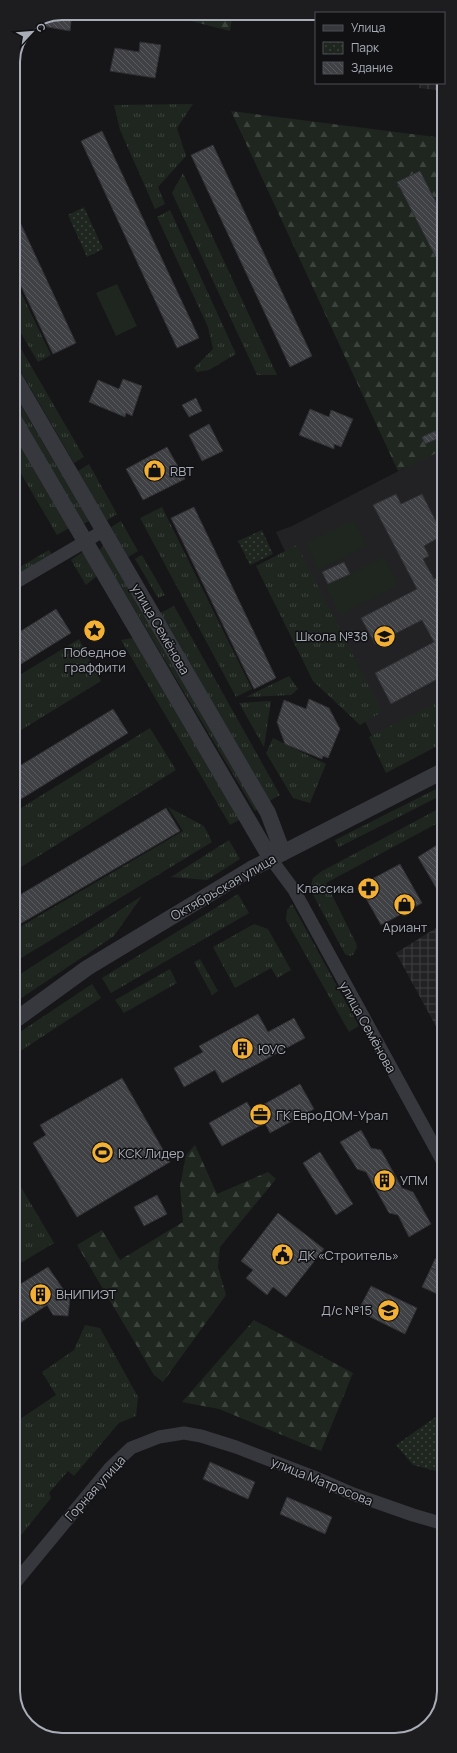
<svg xmlns="http://www.w3.org/2000/svg" width="457" height="1753" viewBox="0 0 457 1753" font-family="Manrope,sans-serif">
<style>
.built{fill:#222225}
.industrial{fill:url(#industrial-grid)}
.grass{fill:url(#grass-tufts)}
.forest{fill:url(#forest-firs)}
.park{fill:url(#park-dots)}
.garden{fill:#1e261f}
.building{fill:url(#building-back-hatch);stroke:#303034}
.lines{fill:none;stroke-linecap:round;stroke-linejoin:round}
.minor{stroke:#37383d;stroke-width:13}
.tertiary{stroke:#37383d;stroke-width:16}
.labels{text-anchor:middle;stroke-width:3;stroke-linejoin:round;paint-order:stroke}
.poi-label{font-size:13px;fill:#a8adb8;stroke:#111113;text-anchor:start}
.street-label{font-size:13px;fill:#a8adb8;stroke:#111113}
.rim{fill:none;stroke:#a8adb8;stroke-width:2}
</style>
<defs>
<pattern id="industrial-grid" width="8" height="8" patternUnits="userSpaceOnUse"><rect width="8" height="8" fill="#222225"/><path d="M0 4h8M4 0v8" fill="none" stroke="#3f3f43"/></pattern>
<pattern id="grass-tufts" width="24" height="20" patternUnits="userSpaceOnUse"><rect width="24" height="20" fill="#1e261f"/><path d="M3 7l-1-3M5 7V3M7 7l1-3M15 17l-1-3M17 17v-4M19 17l1-3" fill="none" stroke="#3c433d"/></pattern>
<pattern id="forest-firs" width="22" height="20" patternUnits="userSpaceOnUse"><rect width="22" height="20" fill="#1e261f"/><path d="M5 1l3.5 6h-7zM16 11l3.5 6h-7z" fill="#3c433d"/></pattern>
<pattern id="park-dots" width="8" height="8" patternUnits="userSpaceOnUse"><rect width="8" height="8" fill="#1e261f"/><path d="M2 2h.1M6 6h.1" fill="none" stroke="#3c433d" stroke-width="1.8" stroke-linecap="round"/></pattern>
<pattern id="building-back-hatch" width="6" height="6" patternUnits="userSpaceOnUse"><rect width="6" height="6" fill="#404145"/><path d="M-1 5l2 2M0 0l6 6M5-1l2 2" fill="none" stroke="#595a5e"/></pattern>
</defs>
<rect width="100%" height="100%" fill="#161618"/>
<path class="built" d="M443 448V741L388 770 276 532 292 526Z"/>
<path class="industrial" d="M420 83H443V91L419 88Z
M444 923V1041L396 953Z"/>
<path class="grass" d="M193 104 177 128 186 156 158 187 165 204 155 209 120 130 114 105Z
M183 173 277 375H257L172 193Z
M170 210 236 354 209 370 197 372 194 368 213 349 208 327 157 217Z
M13 276 51 355 38 362 13 320Z
M13 335 84 457 74 463 13 358Z
M13 392 89 521 83 524 13 405Z
M13 428 71 527 57 535 13 460Z
M89 464 117 514 106 521 78 471Z
M162 507 252 689 236 697 140 518Z
M121 521 138 551 128 557 111 527Z
M104 545 258 809 255 811 99 550Z
M297 545 382 712 360 725 313 681 256 566Z
M49 550 52 555 13 578V571Z
M84 551 98 575 86 585 71 560Z
M142 555 165 595 158 598 135 559Z
M174 606 280 795 266 803 160 613Z
M140 637 241 819 230 825 121 640Z
M79 639 101 681 13 735V679Z
M289 676 298 689 291 695 246 697Z
M443 700V743L386 773 369 737Z
M271 701 264 747 239 703Z
M150 728 176 770 13 872V813Z
M273 738 326 764 310 803 293 798 266 753Z
M442 786 444 787V794L339 847 335 840Z
M444 806V838L436 824 326 883 356 943 357 947 353 955 349 956 345 954 310 889 313 878 322 871Z
M168 807 204 826 212 842 13 963V931L183 831Z
M229 840 240 859 207 880 171 877Z
M238 894 249 913 111 993 102 978Z
M142 896 114 936 14 1003V978Z
M292 904 359 1026 349 1032 286 920 287 910Z
M254 924 268 929 291 970 277 978 271 968 235 988 213 947Z
M200 959 218 991 212 995 194 962Z
M170 969 177 983 124 1013 115 1000Z
M92 984 101 998 16 1054 20 1032Z
M14 1175 54 1243 14 1267Z
M85 1325 100 1328 138 1397 136 1416 119 1423 74 1476 68 1471 49 1493 51 1498 14 1544V1423L56 1395 42 1372 74 1350Z"/>
<path class="forest" d="M160 13H233L230 31Z
M231 111 443 138V450L398 471Z
M195 1145 217 1194 268 1172 276 1179 220 1247 218 1267 226 1295 163 1382 154 1375 77 1245 102 1230 120 1260 183 1222 180 1186 186 1155Z
M254 1320 353 1373 321 1451 219 1409 182 1402Z"/>
<path class="park" d="M84 207 103 249 87 257 68 215Z
M262 530 273 554 250 565 238 541Z
M440 1414 444 1416V1469L436 1471 413 1465 396 1445Z"/>
<path class="garden" d="M117 284 137 326 116 336 96 293Z
M354 520 367 546 318 570 306 543Z
M384 557 398 585 340 615 326 586Z"/>
<path class="building" d="M62 13H72L70 31 42 26 43 21Z
M140 42 161 45 155 78 110 71 115 48 139 52Z
M102 131 199 338 177 348 81 141Z
M213 145 312 356 290 367 191 155Z
M420 171 443 216V271L397 182Z
M13 207 76 343 53 354 13 269Z
M123 379 142 386 132 416 126 413 125 417 89 402 98 380 119 389Z
M196 398 202 411 189 417 182 405Z
M310 409 329 417 331 410 353 419 341 447 334 444V449L299 435Z
M209 424 223 451 202 461 189 435Z
M435 431 439 438 425 444 422 437Z
M167 447 185 479 143 500 126 469Z
M396 494 401 504 422 494 443 535 424 546 429 556 423 559 434 579 443 575V607L442 608 443 611V676L391 704 375 673 434 642 422 620 375 644 361 618 417 589 373 505Z
M194 507 276 678 254 689 171 518Z
M344 562 350 574 328 584 322 572Z
M56 609 71 633 13 669V636Z
M309 699 329 708 340 729 328 758 323 756 322 759 285 744 277 722 284 700 306 709Z
M113 709 128 733 13 804V770Z
M166 808 180 831 13 928V899Z
M437 845 444 856V894L441 896 418 857Z
M400 864 422 903 381 925 359 886Z
M258 1014 268 1032 294 1018 305 1038 222 1083 215 1070 184 1087 174 1068 203 1052 199 1046Z
M14 1073 19 1081 14 1085Z
M122 1078 170 1162 77 1217 33 1143 46 1135 40 1125Z
M300 1084 314 1109 270 1133 265 1123 222 1146 209 1123 247 1102 252 1111Z
M361 1130 371 1148 381 1150 402 1188 413 1192 431 1224 409 1237 398 1215 389 1213 366 1172 357 1169 340 1142Z
M320 1152 353 1204 336 1215 303 1163Z
M157 1195 167 1214 144 1226 134 1207Z
M278 1213 324 1249 286 1297 273 1287 267 1295 257 1287 246 1278 253 1270 241 1261Z
M444 1254V1273L431 1268 435 1259Z
M48 1267 70 1299 68 1316 53 1315 47 1305 14 1327V1288Z
M431 1268 444 1273V1297L422 1287Z
M371 1286 417 1308 405 1334 358 1311Z
M210 1462 255 1482 248 1499 203 1479Z
M287 1497 332 1517 325 1534 280 1514Z"/>
<g class="lines">
<path class="minor" d="M13 584 103 531
M271 859 294 890 444 1164
M14 1584 110 1468 131 1448 159 1437 184 1433 201 1436 236 1447 314 1477 353 1494 413 1515 444 1524"/>
<path class="tertiary" d="M13 375 268 813 283 853
M13 418 271 859
M14 1021 87 968 251 869 443 771"/>
</g>
<defs>
<symbol id="shop-disc" viewBox="-11 -11 22 22"><circle r="9.5" fill="#f2b134" stroke="#111113"/><path d="M-5-2.5h2.3a2.7 3.5 0 0 1 5.4 0H5L5.5 6h-11ZM-1.5-2.5h3a1.5 2.3 0 0 0-3 0Z" fill="#111"/></symbol>
<symbol id="sight-disc" viewBox="-11 -11 22 22"><circle r="9.5" fill="#f2b134" stroke="#111113"/><path d="M0-6L1.8-2.2L6-1.7L2.9 1.2L3.7 5.4L0 3.3L-3.7 5.4L-2.9 1.2L-6-1.7L-1.8-2.2Z" fill="#111"/></symbol>
<symbol id="school-disc" viewBox="-11 -11 22 22"><circle r="9.5" fill="#f2b134" stroke="#111113"/><path d="M0-5L7-2L0 1L-7-2ZM-4 1L0 2.5L4 1V4Q0 6-4 4Z" fill="#111"/></symbol>
<symbol id="pharmacy-disc" viewBox="-11 -11 22 22"><circle r="9.5" fill="#f2b134" stroke="#111113"/><path d="M-2-6h4v4h4v4h-4v4h-4v-4h-4v-4h4Z" fill="#111"/></symbol>
<symbol id="building-disc" viewBox="-11 -11 22 22"><circle r="9.5" fill="#f2b134" stroke="#111113"/><path d="M-4-6H4V6H1V3H-1V6H-4ZM-2.5-4.3h1.7v1.8h-1.7ZM.8-4.3h1.7v1.8H.8ZM-2.5-1h1.7V.8h-1.7ZM.8-1h1.7V.8H.8Z" fill="#111"/></symbol>
<symbol id="office-disc" viewBox="-11 -11 22 22"><circle r="9.5" fill="#f2b134" stroke="#111113"/><path d="M-6-3h4V-5.5h4V-3h4V5H-6ZM-1-4.5V-3h2v-1.5ZM-6 0V1H6V0Z" fill="#111"/></symbol>
<symbol id="stadium-disc" viewBox="-11 -11 22 22"><circle r="9.5" fill="#f2b134" stroke="#111113"/><path d="M0-5a6.5 5 0 1 0 0 10a6.5 5 0 1 0 0-10ZM-3.5-1.8h7v3.6h-7Z" fill="#111"/></symbol>
<symbol id="civic-disc" viewBox="-11 -11 22 22"><circle r="9.5" fill="#f2b134" stroke="#111113"/><path d="M-.6-6.5H3V-4.5H.6V-3L4-1V1h2V6H-6V1h2V-1L-.6-3ZM-1.2 2.5V6h2.4V2.5Z" fill="#111"/></symbol>
</defs>
<g fill-rule="evenodd">
<use href="#shop-disc" x="142" y="458" width="25" height="25"/>
<use href="#sight-disc" x="82" y="618" width="25" height="25"/>
<use href="#school-disc" x="372" y="624" width="25" height="25"/>
<use href="#pharmacy-disc" x="356" y="876" width="25" height="25"/>
<use href="#shop-disc" x="392" y="892" width="25" height="25"/>
<use href="#building-disc" x="230" y="1036" width="25" height="25"/>
<use href="#office-disc" x="248" y="1102" width="25" height="25"/>
<use href="#stadium-disc" x="90" y="1140" width="25" height="25"/>
<use href="#building-disc" x="372" y="1168" width="25" height="25"/>
<use href="#civic-disc" x="270" y="1242" width="25" height="25"/>
<use href="#building-disc" x="28" y="1282" width="25" height="25"/>
<use href="#school-disc" x="376" y="1298" width="25" height="25"/>
</g>
<g class="labels">
<g class="poi-label">
<text x="170" y="476">RBT</text>
<text x="368" y="641" text-anchor="end">Школа №38</text>
<text x="95" y="657" text-anchor="middle">Победное<tspan x="95" dy="15">граффити</tspan></text>
<text x="354" y="893" text-anchor="end">Классика</text>
<text x="405" y="932" text-anchor="middle">Ариант</text>
<text x="258" y="1054">ЮУС</text>
<text x="276" y="1120">ГК ЕвроДОМ-Урал</text>
<text x="118" y="1158">КСК Лидер</text>
<text x="400" y="1185">УПМ</text>
<text x="298" y="1260">ДК «Строитель»</text>
<text x="56" y="1299">ВНИПИЭТ</text>
<text x="372" y="1315" text-anchor="end">Д/с №15</text>
</g>
<g class="street-label">
<text transform="translate(161 629) rotate(60)" y="5">улица Семёнова</text>
<text transform="translate(223 887) rotate(-30)" y="5">Октябрьская улица</text>
<text transform="translate(368 1027) rotate(61)" y="5">улица Семёнова</text>
<text transform="translate(322 1481) rotate(22)" y="5">улица Матросова</text>
<text transform="translate(95 1488) rotate(-48)" y="5">Горная улица</text>
</g>
</g>
<path d="M0 0H457V1753H0ZM62 20H395A42 42 0 0 1 437 62V1691A42 42 0 0 1 395 1733H62A42 42 0 0 1 20 1691V62A42 42 0 0 1 62 20Z" fill="#1d1d20" fill-rule="evenodd"/>
<path class="rim" d="M62 20H395A42 42 0 0 1 437 62V1691A42 42 0 0 1 395 1733H62A42 42 0 0 1 20 1691V62A42 42 0 0 1 62 20Z"/>
<rect x="315" y="12" width="130" height="72" fill="#111113" stroke="#4d4f55"/>
<rect x="323" y="25" width="20" height="6" fill="#37383d" stroke="#4d4f55"/>
<text x="351" y="32" font-size="12" fill="#a8adb8">Улица</text>
<rect x="323" y="42" width="20" height="12" fill="url(#park-dots)" stroke="#4d4f55"/>
<text x="351" y="52" font-size="12" fill="#a8adb8">Парк</text>
<rect x="323" y="62" width="20" height="12" fill="url(#building-back-hatch)" stroke="#4d4f55"/>
<text x="351" y="72" font-size="12" fill="#a8adb8">Здание</text>
<g transform="translate(32 32) rotate(64)" stroke="#111113" stroke-width="3" paint-order="stroke">
<path d="M0-3L7 15L0 10L-7 15Z" fill="#a8adb8"/>
<text y="-6" font-size="11" font-weight="bold" text-anchor="middle" fill="#a8adb8">С</text>
</g>
</svg>
